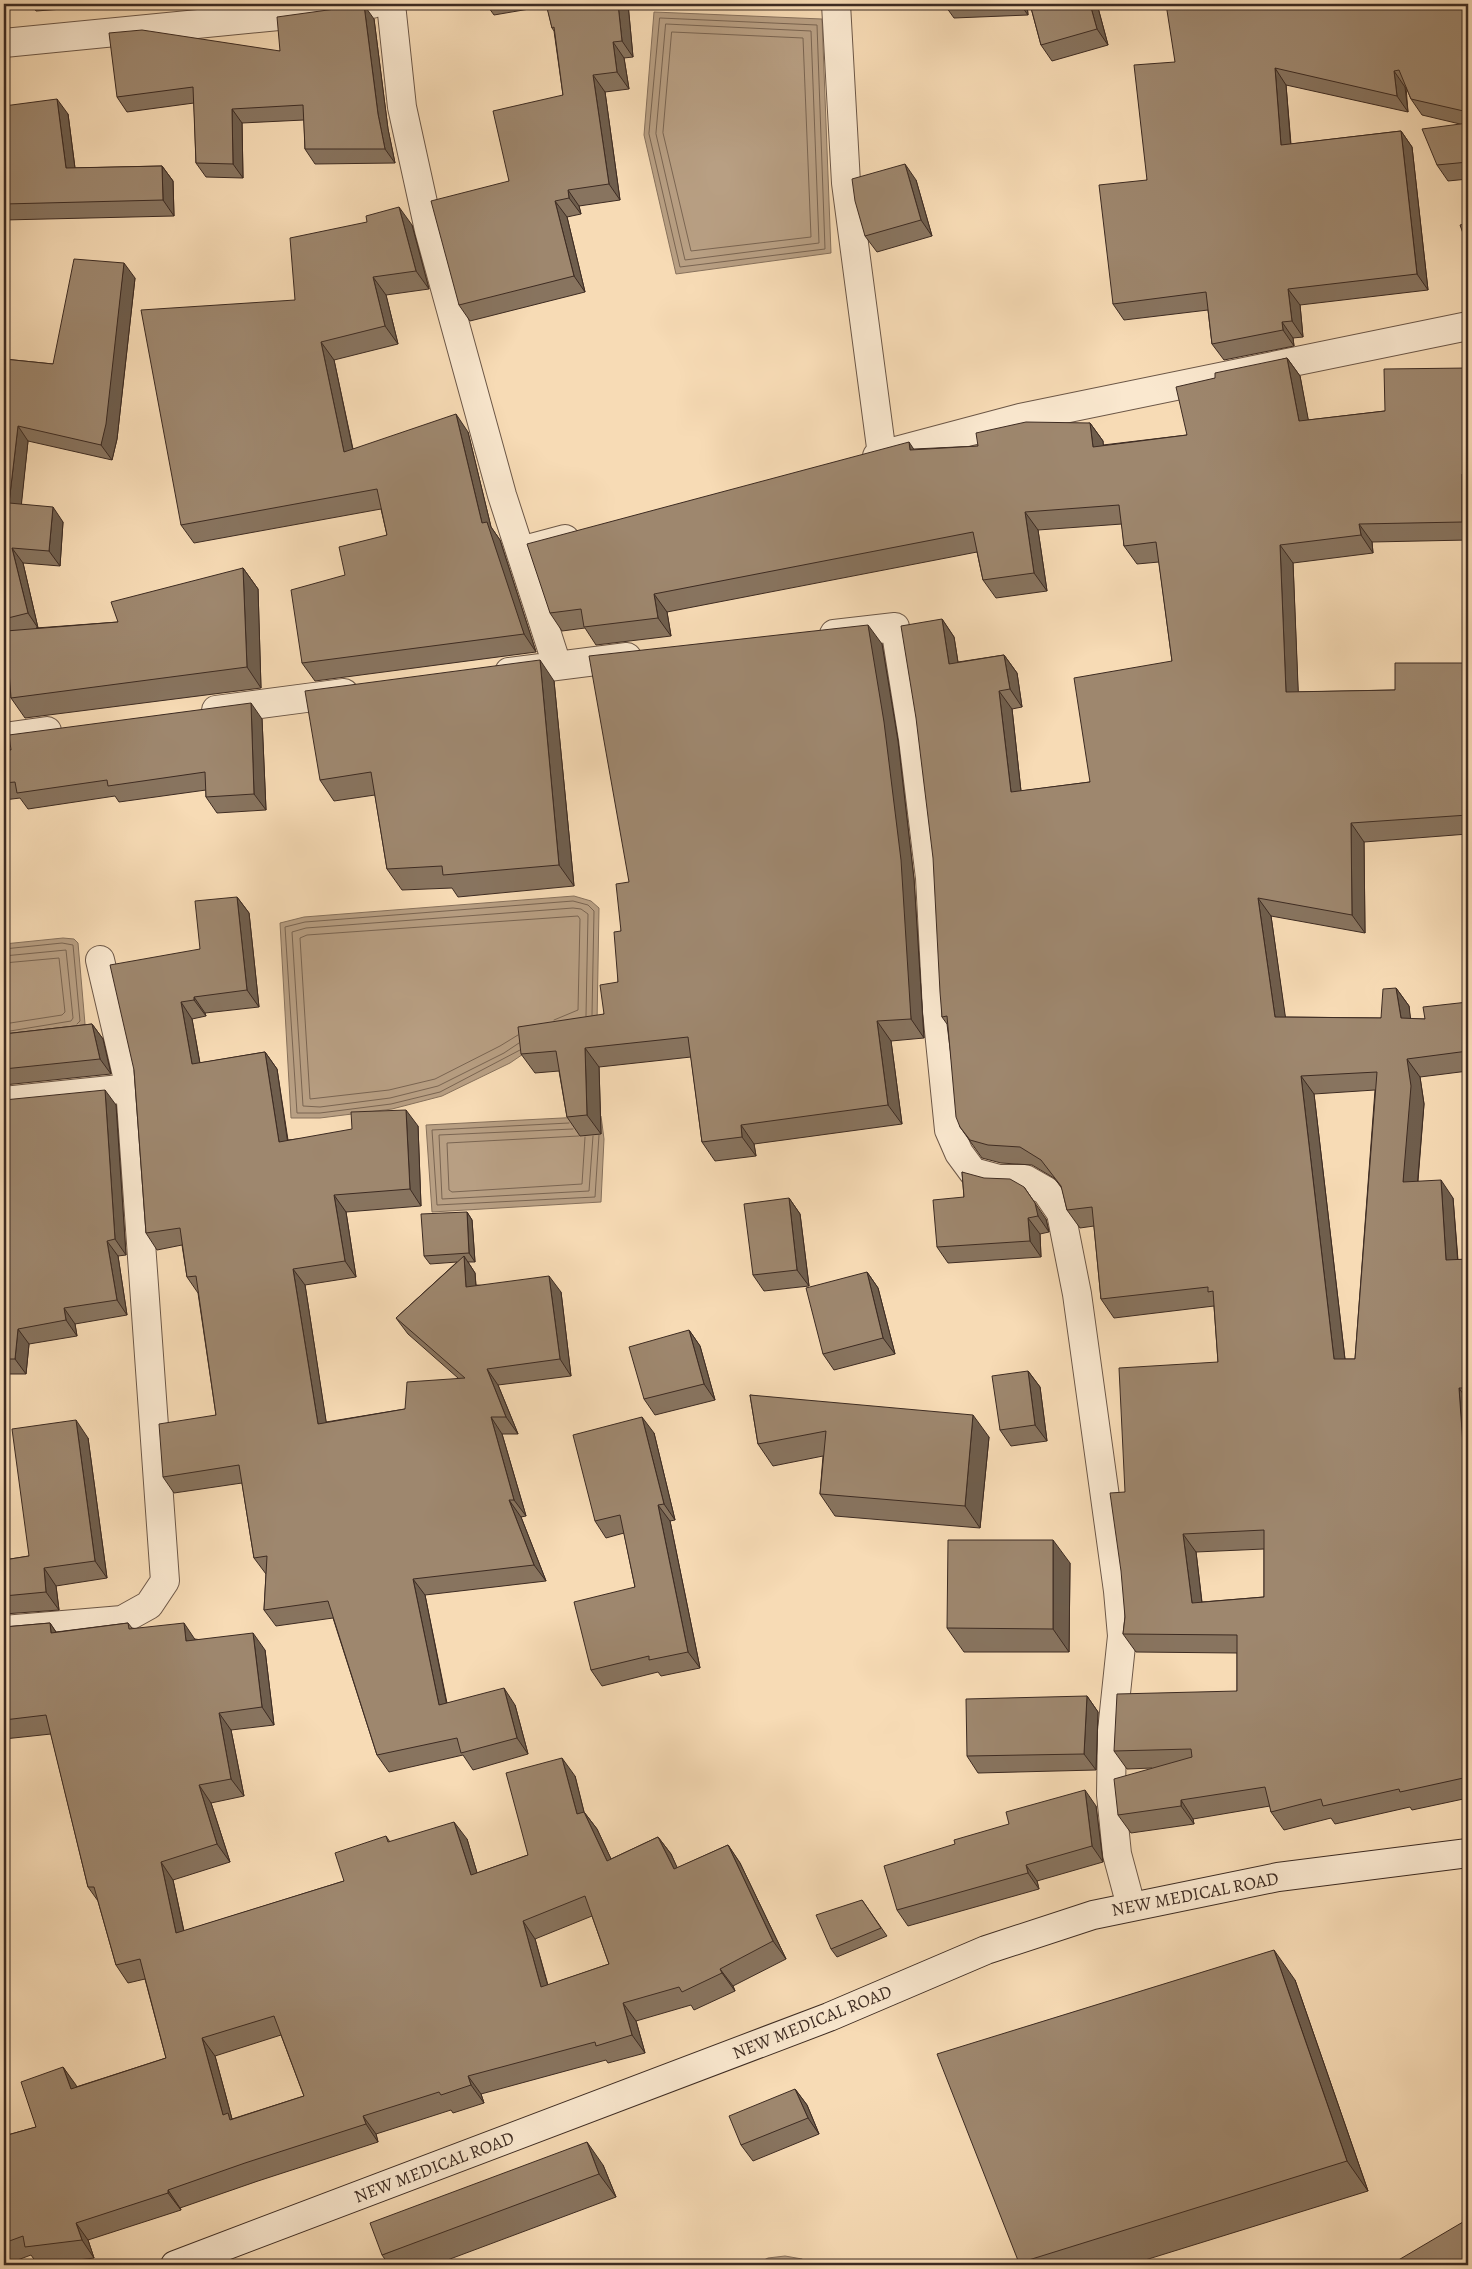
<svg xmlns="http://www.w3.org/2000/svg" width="1472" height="2269" viewBox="0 0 1472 2269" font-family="Alegreya,serif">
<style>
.water{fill:#b89f83;stroke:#87715c}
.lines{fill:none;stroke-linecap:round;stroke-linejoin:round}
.shore{stroke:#7a6552;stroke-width:1}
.street-casing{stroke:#6c5747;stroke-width:30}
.secondary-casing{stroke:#3d2b22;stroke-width:30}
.street{stroke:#fae8cf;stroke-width:28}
.secondary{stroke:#fae8cf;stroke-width:28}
.wall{fill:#88745f;stroke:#3d2b22;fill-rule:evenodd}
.shaded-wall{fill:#6f5e4d;stroke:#3d2b22}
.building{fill:#9e876e;stroke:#3d2b22;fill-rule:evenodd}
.labels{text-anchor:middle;stroke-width:4;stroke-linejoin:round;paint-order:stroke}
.street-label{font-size:18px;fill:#3d2b22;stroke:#fae8cf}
</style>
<rect width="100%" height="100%" fill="#f7dbb5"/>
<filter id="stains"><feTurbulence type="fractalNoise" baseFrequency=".004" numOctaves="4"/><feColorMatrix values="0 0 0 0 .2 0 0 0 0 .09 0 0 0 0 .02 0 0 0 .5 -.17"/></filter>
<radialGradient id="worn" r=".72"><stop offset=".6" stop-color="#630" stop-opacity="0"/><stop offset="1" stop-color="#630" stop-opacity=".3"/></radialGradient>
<path class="water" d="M654 12 822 19 831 253 676 274 644 135Z
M574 896 591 901 599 908 597 1024 529 1050 510 1063 442 1096 392 1109 320 1118H291L280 923 304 917Z
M63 938 74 939 78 943 85 1024 76 1031 4 1043V944Z
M601 1116 604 1139 601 1202 432 1212 426 1125Z
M785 2256 802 2259 811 2265H754L768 2258Z"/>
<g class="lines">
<path class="shore" d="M660 18 817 25 825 249 680 267 649 134Z
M666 24 811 31 819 243 685 260 656 134Z
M672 32 803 38 811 237 691 251 663 133Z
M4 949 62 943 73 945 80 1021 77 1024
M4 956 66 950 73 1018 71 1021 4 1032
M4 963 59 958 65 1012 62 1015 4 1024
M518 1035 500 1046 435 1079 389 1090 310 1099 300 938 307 935 578 916 580 919 578 1010 554 1020
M519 1043 504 1053 438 1086 390 1098 320 1107 303 1106 292 932 306 928 573 908 581 909 588 914 586 1016
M520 1050 440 1092 391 1104 320 1113H297L285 927 305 922 573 901 588 905 594 911 592 1015
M569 1123 432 1130 437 1205 595 1197 599 1135
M573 1129 439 1135 442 1199 589 1191 593 1136
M579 1136 447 1143 449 1190 452 1192 582 1184 585 1137"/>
<defs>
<path id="street" d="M391 4 402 107 429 230 502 495 557 665
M836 4 846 183 882 455
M4 43 320 12 372 4
M877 456 1020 418 1468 326
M520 551 565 539
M834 634 895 627 913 739 930 878 937 1011 949 1130 959 1153 973 1172 999 1179H1025L1046 1191 1061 1213 1077 1294 1118 1591 1122 1636 1112 1731 1111 1795 1117 1854 1131 1906
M509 672 627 657
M216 710 344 693
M4 737 47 731
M4 1101 130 1088
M4 1630 122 1620 149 1605 165 1581 130 1088 100 960"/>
<path id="secondary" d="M175 2265 829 2017 986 1950 1093 1915 1278 1877 1468 1853"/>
</defs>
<use href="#street" class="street-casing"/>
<use href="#secondary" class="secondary-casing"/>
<use href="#street" class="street"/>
<use href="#secondary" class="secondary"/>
</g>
<path class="wall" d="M31 4H131L36 11Z
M404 4H431L407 9Z
M486 4H628L633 57 624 58 629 89 605 92 620 200 579 206 581 214 567 217 585 292 470 321 459 305 509 181 563 95 554 31 552 28 547 6 494 15Z
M944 4H1027L1028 15 954 18Z
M1030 4H1097L1108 45 1052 61 1041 45Z
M1121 4H1154L1124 8Z
M1468 4V179L1448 181 1437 165 1460 124 1422 115 1411 99 1406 87 1408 112 1286 85 1291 144 1401 131 1412 147 1428 290 1300 305 1303 337 1293 338 1294 346 1224 360 1212 344 1208 310 1124 320 1113 304 1147 180 1175 62Z
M374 19 388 129 395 163 315 164 305 149 304 120 242 123 243 178 206 177 196 163 194 103 127 112 117 97 280 51Z
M4 106 68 114 75 168 162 166 173 181 174 216 4 220Z
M916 180 932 236 877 252 865 236Z
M412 225 429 289 386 295 398 344 334 360 353 449 468 432 491 527 500 540 536 652 315 681 302 663 345 575 387 535 381 509 194 543 181 525 295 300Z
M135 278 117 439 112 460 28 441 21 504 63 522 60 566 23 563 38 628H36L118 622 243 568 258 589 261 688 25 718 11 698 6 636H4V359L53 364Z
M1287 358 1300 376 1308 420 1385 411 1468 368V540L1372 542 1373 553 1293 563 1298 692 1395 690 1464 663 1468 669V834L1364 842 1365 933 1271 916 1285 1017 1381 1018 1396 988 1409 1006 1410 1019H1425L1468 1002V1071L1420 1077 1424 1104 1418 1181 1453 1198 1458 1260 1468 1259V1798L1412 1810 1410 1807 1335 1824 1331 1818 1284 1830 1271 1812 1270 1806 1193 1819 1194 1824 1131 1833 1118 1815 1152 1768 1127 1769 1114 1751 1237 1691V1653L1136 1652 1123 1634 1125 1617V1492L1218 1362 1214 1306 1114 1318 1101 1299 1094 1226 1080 1228 1067 1210 1062 1188 1054 1178 1032 1165 1001 1163 982 1158 960 1127 947 1024 942 1017V619L954 637 958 662 1004 655 1017 673 1022 707 1012 709 1021 791 1090 782 1172 661 1159 562 1137 564 1124 546 1122 524 1038 530 1047 591 996 598 983 580 977 552 667 612 671 636 596 645 585 628 562 631 550 613 914 449 978 446 1090 423 1103 441V445L1187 435 1215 378ZM1375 1090 1355 1359H1345L1314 1094ZM1264 1549V1597L1202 1602 1196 1552Z
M882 644 898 741 914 879 924 1038 891 1041 902 1124 754 1144 756 1156 715 1161 702 1142 691 1057 599 1067 601 1134 580 1136 567 1117 559 1071 535 1073 521 1054 604 1014 618 982 621 931 629 882Z
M554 681 574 886 458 897 452 888 402 890 387 869 375 795 334 801 320 780Z
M262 719 266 810 217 813 206 797V790L119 802 115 796 28 809 20 798 4 800V750Z
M237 897 249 913 259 1007 205 1013 206 1016 192 1019 200 1063 265 1052 277 1069 288 1140 418 1126 421 1206 346 1212 356 1277 305 1285 326 1422 405 1409 458 1378 408 1334 396 1318 457 1262 430 1264 424 1256 467 1212 472 1220 475 1262H468L475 1273 476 1285 561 1292 571 1376 498 1385 518 1434H502L526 1516 521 1517 546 1581 425 1595 447 1703 515 1705 528 1754 473 1770 463 1755 389 1772 377 1755 333 1618 276 1626 264 1610 266 1574 254 1558 242 1483 174 1493 163 1477 216 1415 198 1293 187 1277 182 1245 157 1250 146 1233 134 1070 200 949Z
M92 1024 103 1039 111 1074 4 1085V1034Z
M4 1100 116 1105 126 1255 118 1256 127 1315 75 1324 77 1336 29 1344 26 1374H4Z
M962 1172 1046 1219 1049 1232 1040 1234 1041 1257 948 1263 937 1247 964 1197Z
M789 1198 800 1214 809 1286 764 1291 753 1275Z
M867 1272 878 1288 895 1354 834 1370 823 1354Z
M689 1330 700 1346 715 1400 655 1415 644 1399Z
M1028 1371 1040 1387 1047 1441 1011 1446 1000 1430Z
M750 1395 989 1437 980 1528 835 1516 820 1494 823 1456 773 1466 758 1444Z
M654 1433 675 1520 670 1521 700 1668 661 1676 658 1672 602 1686 591 1670 635 1587 624 1533 606 1538 595 1521Z
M88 1438 107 1578 56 1586 59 1610 4 1614V1560L29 1556Z
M1070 1563 1069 1652H964L947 1628Z
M50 1623 56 1632 128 1623 132 1628 195 1639 265 1650 274 1725 231 1730 244 1796 211 1803 230 1862 173 1880 184 1931 344 1881 386 1836 390 1842 467 1839 477 1873 528 1855 575 1776 584 1812 597 1829 611 1859 658 1837 671 1854 677 1868 728 1845 740 1863 786 1959 733 1986 735 1991 694 2010 691 2005 636 2021 645 2053 608 2063 606 2060 481 2094 484 2103 453 2113 451 2110 376 2134 378 2142 258 2181 180 2208 181 2210 88 2240 94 2258 38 2265 31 2255 4 2265V2136L36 2127 63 2067 76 2087 166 2058 145 1979 128 1983 116 1965 98 1901 88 1887 51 1734 4 1739V1627ZM592 1916 609 1964 548 1985 535 1939ZM281 2035 304 2096 232 2119 215 2056Z
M1087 1696 1098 1712 1096 1770 978 1773 967 1756Z
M1096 1806 1103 1862 1037 1881 1039 1889 908 1926 897 1910Z
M862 1900 887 1936 837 1957 831 1949Z
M1295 1980 1368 2191 1129 2265H1021L1019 2263Z
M795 2089 807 2105 819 2134 753 2161 741 2145Z
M603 2165 616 2197 434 2265H389L382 2255Z"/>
<path class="shaded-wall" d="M618 4H628L633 57 622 41Z
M1020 4H1027L1028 15Z
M1090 4H1097L1108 45 1097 29Z
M364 5 374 19 388 129 395 163 385 149 378 114Z
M613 42 624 58 629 89 617 72Z
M1275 68 1286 85 1292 162 1281 145Z
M1394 71 1405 87 1408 112 1397 96Z
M593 75 605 92 620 200 609 184Z
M57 99 68 114 77 184 66 168Z
M232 109 242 123 243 178 233 164Z
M1401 131 1412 147 1428 290 1417 274Z
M905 164 916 180 932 236 921 220Z
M162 166 173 181 174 216 163 200Z
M568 190 579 206 581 214 569 198Z
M555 201 567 217 585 292 574 276Z
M399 207 412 225 429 289 416 271Z
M124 263 135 278 117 439 112 460 101 445Z
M373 277 386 295 398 344 385 326Z
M1288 289 1300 305 1303 337 1292 321Z
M1282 322 1293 338 1294 346 1283 330Z
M321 342 334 360 357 470 344 452Z
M1287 358 1300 376 1312 439 1299 421Z
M456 414 468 432 491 527 500 540 536 652 524 634 482 523Z
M1090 423 1103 441 1105 465 1093 447Z
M18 426 28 441 20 518 9 503Z
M909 442 921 460 910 450Z
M1462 474 1468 483V531L1462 522Z
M53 507 63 522 60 566 49 551Z
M1025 512 1038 530 1047 591 1034 573Z
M1359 524 1372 542 1373 553 1361 535Z
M1280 545 1293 563 1299 710 1286 692Z
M12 548 23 563 38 628 28 613Z
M243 568 258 589 261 688 247 667Z
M654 594 667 612 671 636 658 618Z
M942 619 954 637 961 682 949 664Z
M868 625 882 644 898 741 914 879 924 1038 911 1019Z
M1004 655 1017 673 1022 707 1010 689Z
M540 660 554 681 574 886 559 865Z
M1464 663 1468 669V790L1463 782Z
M999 691 1012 709 1023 810 1011 792Z
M251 703 262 719 266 810 254 794Z
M1351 823 1364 842 1365 933 1352 915Z
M237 897 249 913 259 1007 247 990Z
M1258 898 1271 916 1288 1035 1275 1017Z
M1396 988 1409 1006 1413 1037 1401 1018Z
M194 997 205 1013 206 1016 194 1000Z
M181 1002 192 1019 203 1081 192 1064Z
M877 1021 891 1041 902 1124 888 1105Z
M92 1024 103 1039 111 1074 100 1059Z
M585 1048 599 1067 601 1134 587 1115Z
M265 1052 277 1069 290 1158 279 1142Z
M1407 1059 1420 1077 1424 1104 1416 1200 1403 1182Z
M1301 1076 1314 1094 1347 1377 1334 1359Z
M105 1090 116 1105 126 1255 115 1239Z
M406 1110 418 1126 421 1206 410 1189Z
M741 1125 754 1144 756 1156 742 1137Z
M1441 1180 1453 1198 1459 1278 1446 1260Z
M1024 1187 1046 1219 1049 1232 1038 1216Z
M334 1195 346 1212 356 1277 345 1261Z
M789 1198 800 1214 809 1286 797 1270Z
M467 1212 472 1220 475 1262 469 1253Z
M1028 1218 1040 1234 1041 1257 1030 1241Z
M107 1241 118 1256 127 1315 117 1300Z
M464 1256 475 1273 477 1303 466 1287Z
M293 1269 305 1285 329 1440 318 1424Z
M867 1272 878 1288 895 1354 883 1338Z
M549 1276 561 1292 571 1376 560 1359Z
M64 1308 75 1324 77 1336 66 1320Z
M18 1329 29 1344 26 1374 15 1359Z
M689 1330 700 1346 715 1400 704 1384Z
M487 1369 498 1385 518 1434 506 1417Z
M1028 1371 1040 1387 1047 1441 1035 1425Z
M1459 1388 1468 1401V1518V1516Z
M973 1415 989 1437 980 1528 965 1506Z
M491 1417 502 1434 526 1516 514 1500Z
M642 1417 654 1433 675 1520 664 1504Z
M76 1420 88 1438 107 1578 95 1561Z
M509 1500 521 1517 546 1581 534 1565Z
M658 1505 670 1521 700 1668 688 1652Z
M1183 1534 1196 1552 1204 1621 1192 1603Z
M1053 1540 1070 1563 1069 1652 1053 1629Z
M44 1568 56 1586 59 1610 46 1592Z
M413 1579 425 1595 450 1721 439 1705Z
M50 1623 62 1641 51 1633Z
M184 1623 196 1641H186Z
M253 1633 265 1650 274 1725 262 1707Z
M504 1688 515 1705 528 1754 517 1738Z
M1087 1696 1098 1712 1096 1770 1084 1754Z
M219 1713 231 1730 244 1796 231 1779Z
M562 1758 575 1776 589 1832 577 1814Z
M199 1785 211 1803 230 1862 217 1844Z
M1085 1790 1096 1806 1103 1862 1092 1846Z
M1181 1800 1193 1819 1194 1824 1181 1806Z
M584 1812 597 1829 620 1878 607 1861Z
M454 1822 467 1839 483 1893 471 1875Z
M658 1837 671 1854 686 1887 674 1869Z
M728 1845 740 1863 786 1959 773 1941Z
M161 1862 173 1880 188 1951 176 1933Z
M1026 1865 1037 1881 1039 1889 1028 1873Z
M523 1921 535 1939 553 2005 541 1987Z
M1274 1950 1295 1980 1368 2191 1347 2161Z
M720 1969 733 1986 735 1991 722 1973Z
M623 2003 636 2021 645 2053 632 2035Z
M202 2038 215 2056 232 2119 241 2131 223 2115Z
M63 2067 76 2085 83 2107 71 2089Z
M468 2076 481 2094 484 2103 471 2085Z
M795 2089 807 2105 819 2134 808 2118Z
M363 2116 376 2134 378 2142 366 2124Z
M587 2142 603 2165 616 2197 599 2174Z
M168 2190 180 2208 181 2210 168 2193Z
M76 2223 88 2240 94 2258 82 2240Z"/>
<path class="building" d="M546 4H618L622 41 613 42 617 72 593 75 609 184 568 190 569 198 555 201 574 276 459 305 431 201 509 181 493 111 563 95 554 27 552 28Z
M1030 4H1090L1097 29 1041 45Z
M1166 4H1468V112L1411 99 1399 70 1394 71 1397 96 1275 68 1281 145 1401 131 1417 274 1288 289 1292 321 1282 322 1283 330 1212 344 1206 292 1113 304 1099 185 1147 180 1134 65 1175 62Z
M364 5 378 114 385 149H305L303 105 232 109 233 164 196 163 193 87 117 97 109 33 142 30 280 51 277 17Z
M57 99 66 168 162 166 163 200 4 204V106Z
M1468 123V162L1437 165 1422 129Z
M905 164 921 220 865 236 855 201 852 179Z
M399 207 416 271 373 277 385 326 321 342 344 452 456 414 482 523 487 522 524 634 302 663 291 590 345 575 339 547 387 535 377 489 181 525 141 310 295 300 290 238 367 222 366 216Z
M1468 223V247L1460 225Z
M74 259 124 263 106 424 101 445 18 426 9 503 53 507 49 551 12 548 28 613 4 619V359L53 364Z
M1287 358 1299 421 1385 411 1384 369 1468 368V474H1462V522L1359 524 1361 535 1280 545 1286 692 1395 690V663H1464L1463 782H1468V815L1351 823 1352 915 1258 898 1275 1017 1381 1018 1383 989 1396 988 1401 1018 1425 1019 1423 1007 1468 1002V1051L1407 1059 1411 1086 1403 1182 1441 1180 1446 1260 1468 1259V1388H1459L1468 1516V1777L1400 1792 1399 1789 1323 1806 1321 1799 1271 1812 1265 1787 1181 1800V1806L1118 1815 1114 1779 1192 1757 1191 1749 1114 1751 1117 1694 1237 1691V1635L1123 1634 1125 1617 1121 1571 1110 1493 1125 1492 1119 1368 1218 1362 1213 1291 1208 1292V1287L1101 1299 1092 1207 1067 1210 1061 1186 1041 1160 1020 1147 988 1145 970 1140 960 1127 956 1117 947 1016 942 1017 940 992 933 858 916 718 901 626 942 619 949 664 1004 655 1010 689 999 691 1011 792 1090 782 1074 678 1172 661 1156 542 1124 546 1119 505 1025 512 1034 573 983 580 973 532 654 594 658 618 584 627 581 609 550 613 527 544 909 442 910 450 978 446 976 433 1026 422 1090 423 1093 447 1187 435 1176 387 1215 378V373ZM1377 1072 1355 1359H1334L1301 1076ZM1264 1530V1597L1192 1603 1183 1534Z
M243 568 247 667 11 698 6 631 118 622 111 602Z
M868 625 884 722 901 860 911 1019 877 1021 888 1105 741 1125 742 1137 702 1142 688 1037 585 1048 587 1115 567 1117 556 1051 521 1054 518 1027 604 1014 600 985 618 982 614 932 621 931 616 884 629 882 589 656Z
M540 660 559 865 443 875 442 866 387 869 371 772 320 780 305 691Z
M251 703 254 794 206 797 205 772 108 786 107 780 17 793 15 782 4 783V750H11L9 735Z
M237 897 247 990 194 997V1000L181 1002 192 1064 265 1052 279 1142 352 1129 351 1112 406 1110 410 1189 334 1195 345 1261 293 1269 318 1424 405 1409 407 1382 465 1378 396 1318 464 1256 466 1287 549 1276 560 1359 487 1369 506 1417H491L514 1500H509L534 1565 413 1579 439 1705 504 1688 517 1738 461 1753 457 1738 377 1755 328 1601 264 1610 267 1556 254 1558 239 1465 163 1477 159 1424 216 1415 196 1276 187 1277 180 1228 146 1233 134 1070 110 965 200 949 195 901Z
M92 1024 100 1059 4 1069V1034Z
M105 1090 115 1239 107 1241 117 1300 64 1308 66 1320 18 1329 15 1359H4V1100Z
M962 1172 984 1178 1010 1179 1024 1187 1035 1203 1038 1216 1028 1218 1030 1241 937 1247 933 1200 964 1197Z
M789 1198 797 1270 753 1275 744 1204Z
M467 1212 469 1253 424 1256 421 1214Z
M867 1272 883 1338 823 1354 806 1288Z
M689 1330 704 1384 644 1399 629 1347Z
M1028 1371 1035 1425 1000 1430 992 1376Z
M750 1395 973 1415 965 1506 820 1494 826 1431 758 1444Z
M642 1417 664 1504 658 1505 688 1652 649 1660V1656L591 1670 574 1602 635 1587 620 1515 595 1521 573 1435Z
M76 1420 95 1561 44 1568 46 1592 4 1596V1560L29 1556 12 1429Z
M948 1540H1053V1629L947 1628Z
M50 1623 51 1633 128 1623 129 1629 184 1623 186 1641 253 1633 262 1707 219 1713 231 1779 199 1785 217 1844 161 1862 176 1933 344 1881 335 1853 386 1836 388 1842 454 1822 471 1875 528 1855 506 1773 562 1758 577 1814 584 1812 607 1861 658 1837 674 1869 728 1845 773 1941 720 1969 722 1973 682 1992 679 1987 623 2003 632 2035 596 2046 595 2042 468 2076 471 2085 441 2095 439 2092 363 2116 366 2124 245 2163 168 2190V2193L76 2223 82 2240 25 2247 23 2236 4 2243V2136L36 2127 21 2082 63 2067 71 2089 166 2058 140 1959 116 1965 94 1887H88L46 1715 4 1720V1627ZM585 1896 609 1964 541 1987 523 1921ZM274 2016 304 2096 230 2120 228 2113 223 2115 202 2038Z
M1087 1696 1084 1754 967 1756 966 1699Z
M1085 1790 1092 1846 1026 1865 1028 1873 897 1910 884 1866 955 1844 954 1840 1009 1824 1006 1812Z
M862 1900 881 1928 831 1949 816 1915Z
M1274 1950 1347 2161 1019 2263 937 2054Z
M795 2089 808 2118 741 2145 729 2116Z
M587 2142 599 2174 382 2255 370 2223Z
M1468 2219V2265H1390Z"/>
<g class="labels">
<g class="street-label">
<text transform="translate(1195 1894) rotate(-11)" y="6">NEW MEDICAL ROAD</text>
<text transform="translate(812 2022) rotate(-22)" y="6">NEW MEDICAL ROAD</text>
<text transform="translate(434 2167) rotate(-21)" y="6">NEW MEDICAL ROAD</text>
</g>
</g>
<rect width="1472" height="2269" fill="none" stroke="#f7dbb5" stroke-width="20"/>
<rect x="5" y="5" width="1462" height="2259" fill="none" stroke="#3d2b22" stroke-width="2.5"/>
<rect x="10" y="10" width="1452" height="2249" fill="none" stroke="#3d2b22"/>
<rect width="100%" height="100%" filter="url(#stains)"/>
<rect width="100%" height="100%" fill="url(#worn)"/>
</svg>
